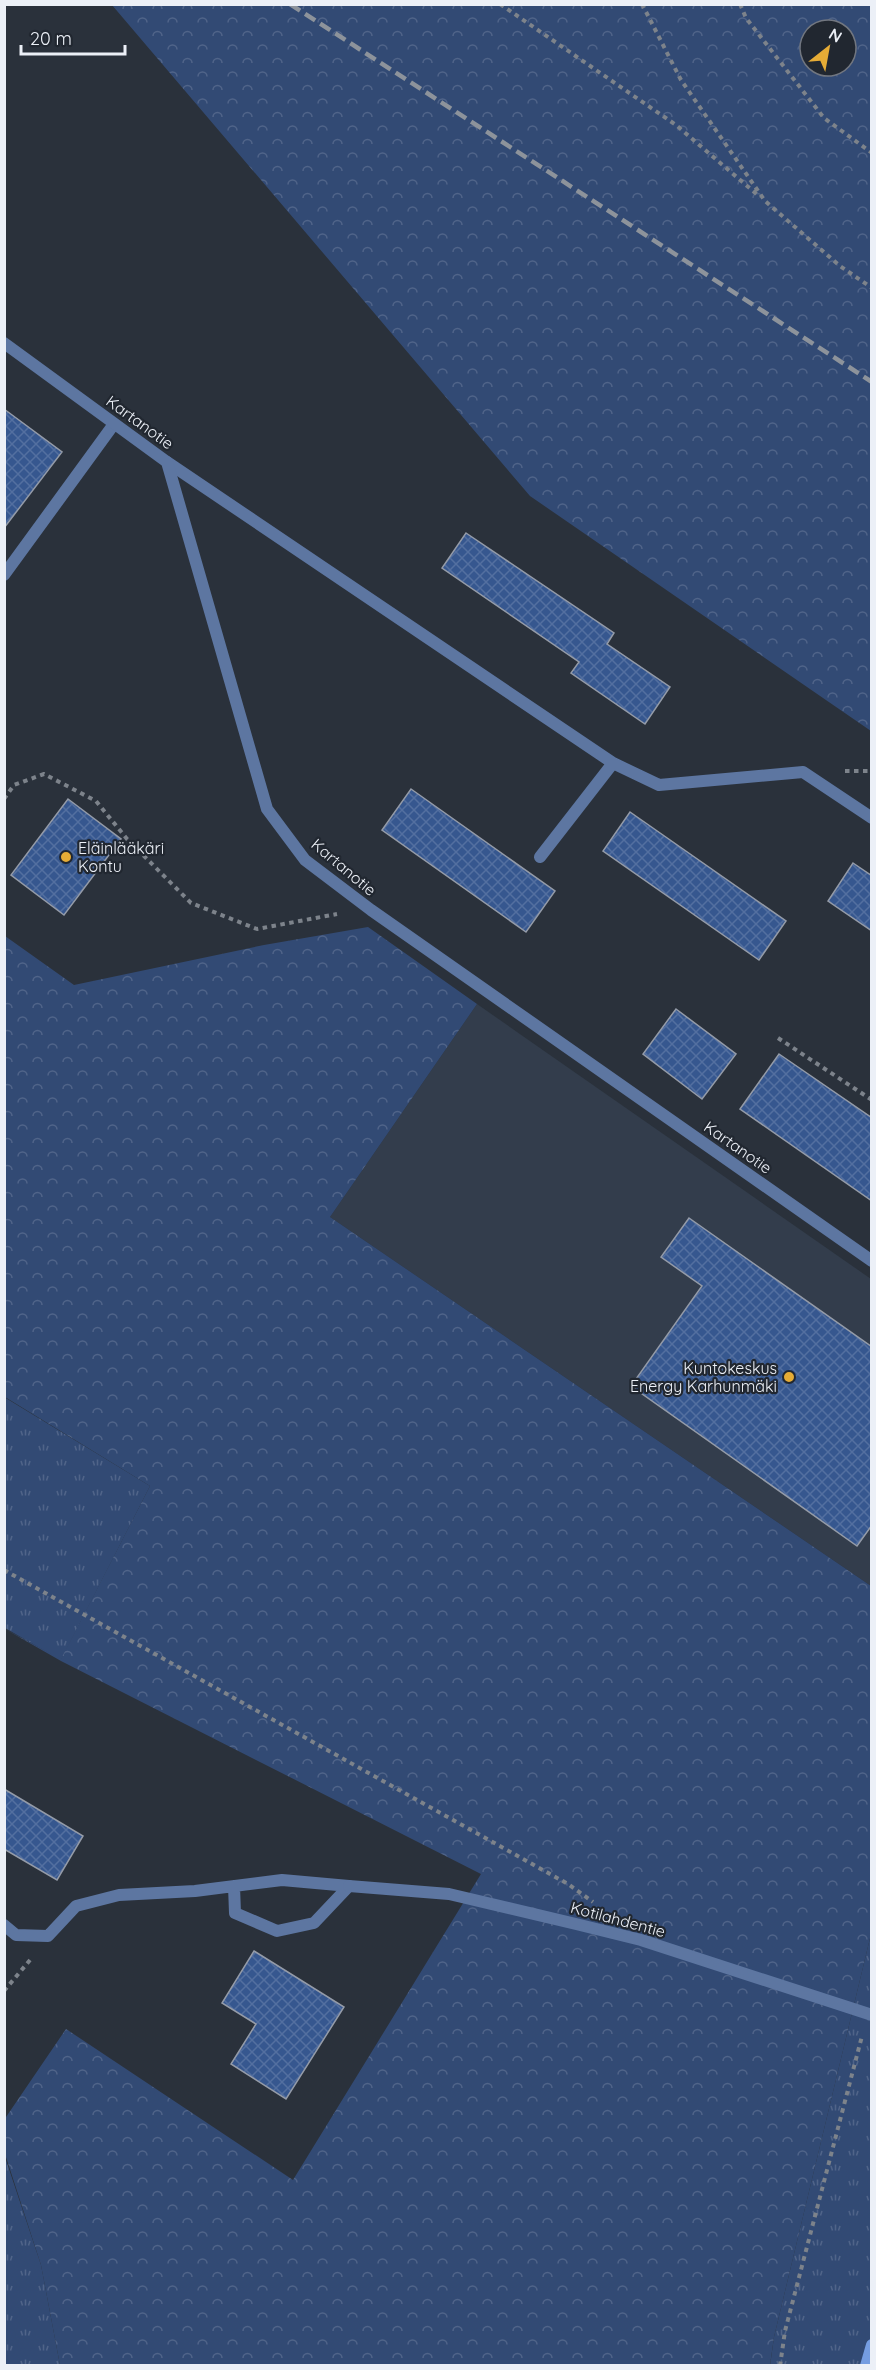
<svg xmlns="http://www.w3.org/2000/svg" width="876" height="2370" viewBox="0 0 876 2370" font-family="Quicksand,sans-serif">
<style>
.built{fill:#333d4c}
.grass{fill:url(#grass-tufts)}
.forest{fill:url(#forest-crowns);fill-rule:evenodd}
.building{fill:url(#building-cross-hatch);stroke:#949ba8;stroke-width:1.5}
.lines{fill:none;stroke-linecap:round;stroke-linejoin:round}
.path{stroke:#7d838b;stroke-width:4;stroke-dasharray:4.5 4.5;stroke-linecap:butt}
.service{stroke:#5d76a1;stroke-width:12}
.minor{stroke:#5d76a1;stroke-width:12}
.secondary{stroke:#759de1;stroke-width:12}
.rail{stroke:#8d939b;stroke-width:4.5;stroke-dasharray:12 6;stroke-linecap:butt}
.poi-dot{fill:#e6ac36;stroke:#212730;stroke-width:2}
.labels{text-anchor:middle;stroke-width:4.5;stroke-linejoin:round;paint-order:stroke}
.street-label{font-size:16px;fill:#ecf0f7;stroke:#212730}
.poi-label{font-size:16px;fill:#ecf0f7;stroke:#212730;text-anchor:start}
</style>
<defs>
<pattern id="grass-tufts" width="24" height="20" patternUnits="userSpaceOnUse" patternTransform="scale(1.5)"><rect width="24" height="20" fill="#324a74"/><path d="M3 7l-1-3M5 7V3M7 7l1-3M15 17l-1-3M17 17v-4M19 17l1-3" fill="none" stroke="#506489"/></pattern>
<pattern id="forest-crowns" width="20" height="18" patternUnits="userSpaceOnUse" patternTransform="scale(1.5)"><rect width="20" height="18" fill="#324a74"/><path d="M2 6a3 3 0 1 1 6 0M12 15a3 3 0 1 1 6 0" fill="none" stroke="#506489"/></pattern>
<pattern id="building-cross-hatch" width="8" height="8" patternUnits="userSpaceOnUse" patternTransform="scale(1.5)"><rect width="8" height="8" fill="#36578f"/><path d="M0 0l8 8M0 8l8-8" fill="none" stroke="#536fa0"/></pattern>
</defs>
<rect width="100%" height="100%" fill="#2a313b"/>
<path class="built" d="M477 1004 871 1279V1586L330 1217Z"/>
<path class="grass" d="M4 1397 150 1486 61 1660 5 1628Z
M871 1934V2365L770 2366 774 2337Z
M4 2154 41 2265 60 2365H5Z"/>
<path class="forest" d="M112 5H871V731L530 496ZM810 30H846V66H810Z
M368 927 477 1004 330 1217 871 1586V1934L774 2337 770 2365H60L41 2265 5 2154 4 2120 66 2029 293 2180 481 1874 61 1661 5 1629 61 1659 150 1486 5 1397V936L74 985 264 945Z"/>
<path class="building" d="M4 409 62 452 4 528Z
M466 533 614 633 607 644 670 687 645 724 571 673 579 662 442 568Z
M411 789 555 891 526 932 382 830Z
M68 799 121 839 64 915 11 875Z
M630 812 786 921 759 960 603 851Z
M853 863 872 876V931L828 901Z
M676 1009 736 1054 702 1099 643 1054Z
M779 1054 872 1118V1201L740 1109Z
M689 1218 872 1347V1525L857 1546 631 1386 702 1286 661 1257Z
M4 1789 83 1836 57 1880 4 1849Z
M254 1951 344 2007 286 2099 231 2064 256 2024 222 2003Z"/>
<g class="lines">
<path class="path" d="M500 4 676 125 760 197
M642 4 681 80 765 201 840 266 872 288
M740 4 746 18 824 118 872 153
M845 771H872
M4 799 14 785 44 774 96 801 127 839 191 903 257 929 337 914
M778 1038 872 1100
M4 1570 568 1884 593 1902
M4 1991 30 1960
M780 2366 785 2331 862 2036"/>
<path class="service" d="M167 462 613 763 540 857
M4 575 114 424
M613 763 659 785 803 772 872 818
M234 1886 235 1913 277 1931 314 1923 349 1886
M4 1925 16 1935 48 1936 76 1906 119 1895 195 1891 282 1880 349 1886"/>
<path class="minor" d="M4 343 167 462 267 809 305 860 371 910 872 1261
M349 1886 449 1894 576 1924 641 1940 872 2015"/>
<path class="secondary" d="M866 2366 872 2345"/>
<path class="rail" d="M290 4 872 382"/>
</g>
<g class="poi-dot">
<circle cx="66" cy="857" r="6"/>
<circle cx="789" cy="1377" r="6"/>
</g>
<g class="labels">
<g class="street-label">
<text transform="translate(140 422) rotate(36)" y="6">Kartanotie</text>
<text transform="translate(344 867) rotate(40)" y="6">Kartanotie</text>
<text transform="translate(738 1147) rotate(35)" y="6">Kartanotie</text>
<text transform="translate(618 1919) rotate(15)" y="6">Kotilahdentie</text>
</g>
<g class="poi-label">
<text x="78" y="854">Eläinlääkäri<tspan x="78" dy="18">Kontu</tspan></text>
<text x="777" y="1374" text-anchor="end">Kuntokeskus<tspan x="777" dy="18">Energy Karhunmäki</tspan></text>
</g>
</g>
<rect width="876" height="2370" fill="none" stroke="#ecf0f7" stroke-width="12"/>
<g transform="translate(828 48) rotate(31)"><circle r="28" fill="#212730" stroke="#727780" stroke-width="1.5"/>
<path d="M0-4.5L10 22L0 15L-10 22Z" fill="#e6ac36"/>
<text y="-9" font-size="16" font-weight="bold" text-anchor="middle" fill="#ecf0f7">N</text>
</g>
<path d="M21 45v9h104v-9" fill="none" stroke="#ecf0f7" stroke-width="3"/>
<text x="30" y="45" font-size="18" fill="#ecf0f7" stroke="#212730" stroke-width="4.5" paint-order="stroke">20 m</text>
</svg>
